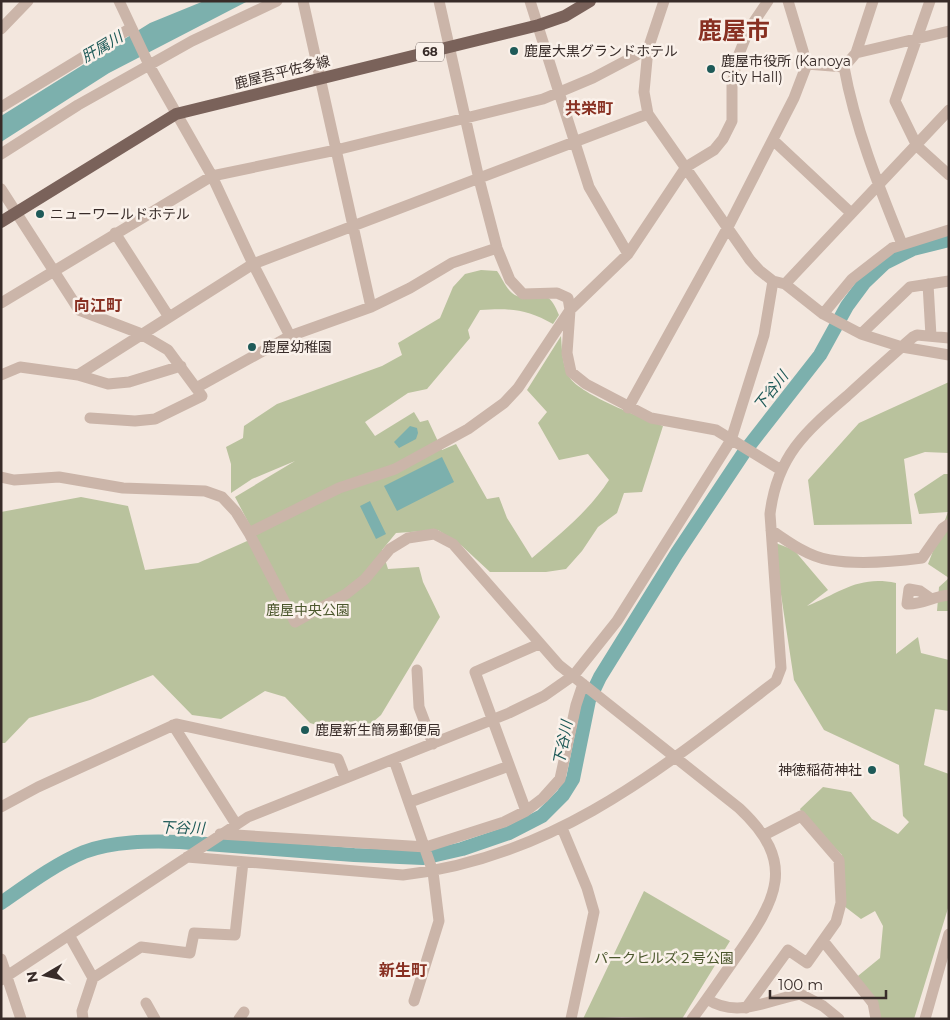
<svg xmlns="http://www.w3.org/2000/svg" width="950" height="1020" viewBox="0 0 950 1020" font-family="Montserrat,'Noto Sans JP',sans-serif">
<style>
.green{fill:#b9c29d}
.water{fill:#7cb0ad}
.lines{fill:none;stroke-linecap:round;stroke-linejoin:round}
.river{stroke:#7cb0ad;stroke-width:14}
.minor{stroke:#cbb5a9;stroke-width:11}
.major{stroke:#7a625a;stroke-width:12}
.poi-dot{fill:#1e5a58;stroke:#faf1ea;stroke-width:2}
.labels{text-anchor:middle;stroke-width:5;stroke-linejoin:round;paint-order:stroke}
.shield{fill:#faf1ea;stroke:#726763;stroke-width:1}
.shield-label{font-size:12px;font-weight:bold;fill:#382c29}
.poi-label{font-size:14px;fill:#382c29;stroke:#faf1ea;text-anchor:start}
.street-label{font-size:14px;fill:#382c29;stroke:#faf1ea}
.park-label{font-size:14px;fill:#4b572d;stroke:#faf1ea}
.water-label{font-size:15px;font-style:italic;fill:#1e5a58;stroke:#faf1ea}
.quarter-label{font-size:16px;font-weight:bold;fill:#883022;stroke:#faf1ea}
.town-label{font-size:24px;font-weight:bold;fill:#883022;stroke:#faf1ea}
</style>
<rect width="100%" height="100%" fill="#f3e7de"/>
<path class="green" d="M481 270 497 271C503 279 507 292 517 296 540 304 545 282 559 315L553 324C527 309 510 308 480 310L468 330 470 338 427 389 408 393 365 422 375 436 414 412 420 422 428 420 442 450 456 444 487 499 499 497 507 518 532 558C560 534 589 511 609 480L588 454 559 460 538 423 547 412 527 390 561 336C562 349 562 363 568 375 577 394 641 417 663 426L642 492 624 493 617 513 598 527 582 551 566 569 546 572H490L462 546 438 530 396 533 382 550 388 569 419 567 423 582 440 617 381 715 356 737 310 723 285 697 265 691 221 719 192 715 153 675 90 700 29 718 5 743H1V512L81 497 128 506 145 570 198 563 256 537 235 497 295 461 252 479 231 493V464L226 447 243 438 244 426 277 404 382 366 402 355 398 343 440 318 453 287 465 274Z
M949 382V453L925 452 904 459 912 524 814 525 808 480 859 423Z
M944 474H949V578L928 564 948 512 919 514 914 494Z
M773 542 794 550 828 590 807 606C840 593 858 575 896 583V654L918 637 921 653 949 660V711L935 709 924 765 949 774V905L914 1019H876L853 980 880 958 883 926 875 911 861 919 844 906 842 855 802 814 800 809 823 787 851 792 872 819 898 834 909 822 903 816 899 765 824 730 794 680Z
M949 578V611H937L939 587Z
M644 891 730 941 682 1019 622 1017 583 1019Z"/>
<path class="water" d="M204 1H248L109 73 1 142V116L150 23Z
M410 426 417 428 418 433 416 439 399 448 394 442Z
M442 457 454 482 397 511 384 486Z
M370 501 386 534 376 539 360 506Z"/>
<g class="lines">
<path class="river" d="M1 903C27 885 55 864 84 852 113 841 149 841 180 842L354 855 423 858 462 849 509 833 542 816 563 795 573 779 589 700 600 677 677 553 745 451 820 355 847 306 864 283 885 263 913 249 949 240"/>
<path class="minor" d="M119 1 150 67 212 176 253 264 290 336
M303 1 371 307
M439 1 479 179 497 248 510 280 523 294 557 293 568 298 570 310 567 353 571 372 586 384 651 418 716 430 781 470
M530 1 589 187 628 254
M664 1 648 49 644 92 648 114 750 260 759 270 773 281 785 284 823 314 861 334 902 347 949 355
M873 1 856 53 844 67C855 128 879 187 902 244
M930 1 895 101 917 146 949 175
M1 29 28 1
M856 53 949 31
M807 64 844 67
M1 107 131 28
M773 140 851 213
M1 154 78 105 192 41 277 1
M1 189 79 310 139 333 168 350 202 396 155 419 135 421 90 418
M115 233 169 317
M785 284 949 110
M928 284 931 336
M1 303 212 176 336 150 543 99 593 78 648 49
M823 314 852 279 892 248 949 230
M861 334 910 287 949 281
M1 375 20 367 78 375 108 384 129 382 181 366
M78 375 253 264 648 114
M196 388 290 336 371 307 410 288 452 263 497 248
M628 408 728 227 794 98 807 64 788 1
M1 477 14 480 59 477 123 488 205 491 222 497 236 512 249 533 295 622 346 594 365 579 390 549 408 538 434 534 453 544 559 665 739 808C798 863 777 899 736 957 722 977 708 998 692 1019
M771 530C788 542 809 557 830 560 860 565 892 562 922 558L943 528 949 524
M249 533 339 488 395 469 468 429 504 403 518 388 570 310 628 254 686 167 714 150 723 139 732 121V85L737 59 749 29 768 1
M930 598 920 591 909 589 907 604C922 605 934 596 949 595
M417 670 419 707 433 744
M173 725 236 824
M394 760 433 872 439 921 414 1001
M410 802 509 766
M1 807 38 787 176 724 338 759 345 777
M526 811 475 672 539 644
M562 828 587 888 594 912 571 1019
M220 834 426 847 504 822 526 811 543 798 560 779 576 705 583 684
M187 857 403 875C553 858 660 770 776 681L781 668 770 514C777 456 805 432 847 396 869 376 891 356 913 337L917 335 949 338
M69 935 93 978 82 1011 83 1019
M824 942 873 1003 876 1019
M1 959 21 1019
M93 978 141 947 190 953 194 933 235 935 243 862
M1 980 248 817 509 713 544 696 574 675 617 621 731 440 764 335 773 281
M707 999C737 1019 768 1000 800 994L823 1006 839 1019
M146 1003 155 1019
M746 1008 788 950 807 963 836 922 841 903 839 860 801 816 764 835
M239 1019 244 1012
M925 1019 949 934"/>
<path class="major" d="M1 222 176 114 539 25 565 16 590 1"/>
</g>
<g class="poi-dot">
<circle cx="514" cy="51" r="5"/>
<circle cx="711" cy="69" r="5"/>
<circle cx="40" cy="214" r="5"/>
<circle cx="252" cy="347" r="5"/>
<circle cx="305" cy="730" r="5"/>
<circle cx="872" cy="770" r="5"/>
</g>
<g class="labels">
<rect class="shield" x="416" y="42.5" width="28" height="19" rx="4"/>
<g class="shield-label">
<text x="430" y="56">68</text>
</g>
<g class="poi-label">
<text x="524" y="56">鹿屋大黒グランドホテル</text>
<text x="721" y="66">鹿屋市役所 (Kanoya<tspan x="721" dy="16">City Hall)</tspan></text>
<text x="50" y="219">ニューワールドホテル</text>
<text x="262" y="352">鹿屋幼稚園</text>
<text x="315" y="735">鹿屋新生簡易郵便局</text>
<text x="862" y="775" text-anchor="end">神徳稲荷神社</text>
</g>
<g class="street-label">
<text transform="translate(282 72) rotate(-14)" y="5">鹿屋吾平佐多線</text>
</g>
<g class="park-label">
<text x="308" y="615">鹿屋中央公園</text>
<text x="664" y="963">パークヒルズ２号公園</text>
</g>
<g class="water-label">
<text transform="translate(102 47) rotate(-31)" y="5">肝属川</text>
<text transform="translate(771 391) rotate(-52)" y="5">下谷川</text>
<text transform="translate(563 743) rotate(-79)" y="5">下谷川</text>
<text transform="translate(182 828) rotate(1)" y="5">下谷川</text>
</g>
<g class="quarter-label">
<text x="589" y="114">共栄町</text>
<text x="98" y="311">向江町</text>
<text x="403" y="976">新生町</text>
</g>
<g class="town-label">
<text x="734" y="39">鹿屋市</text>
</g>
</g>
<rect width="950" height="1020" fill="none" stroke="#382c29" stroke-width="5"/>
<g transform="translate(45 975) rotate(261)" stroke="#faf1ea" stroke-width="4" paint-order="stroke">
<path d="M0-4L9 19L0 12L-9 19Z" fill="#382c29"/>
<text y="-8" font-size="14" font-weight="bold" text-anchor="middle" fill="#382c29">N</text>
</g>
<path d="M770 990v8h116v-8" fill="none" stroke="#382c29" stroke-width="2.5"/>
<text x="778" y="990" font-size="15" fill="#382c29" stroke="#faf1ea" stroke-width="4" paint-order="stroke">100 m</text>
</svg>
